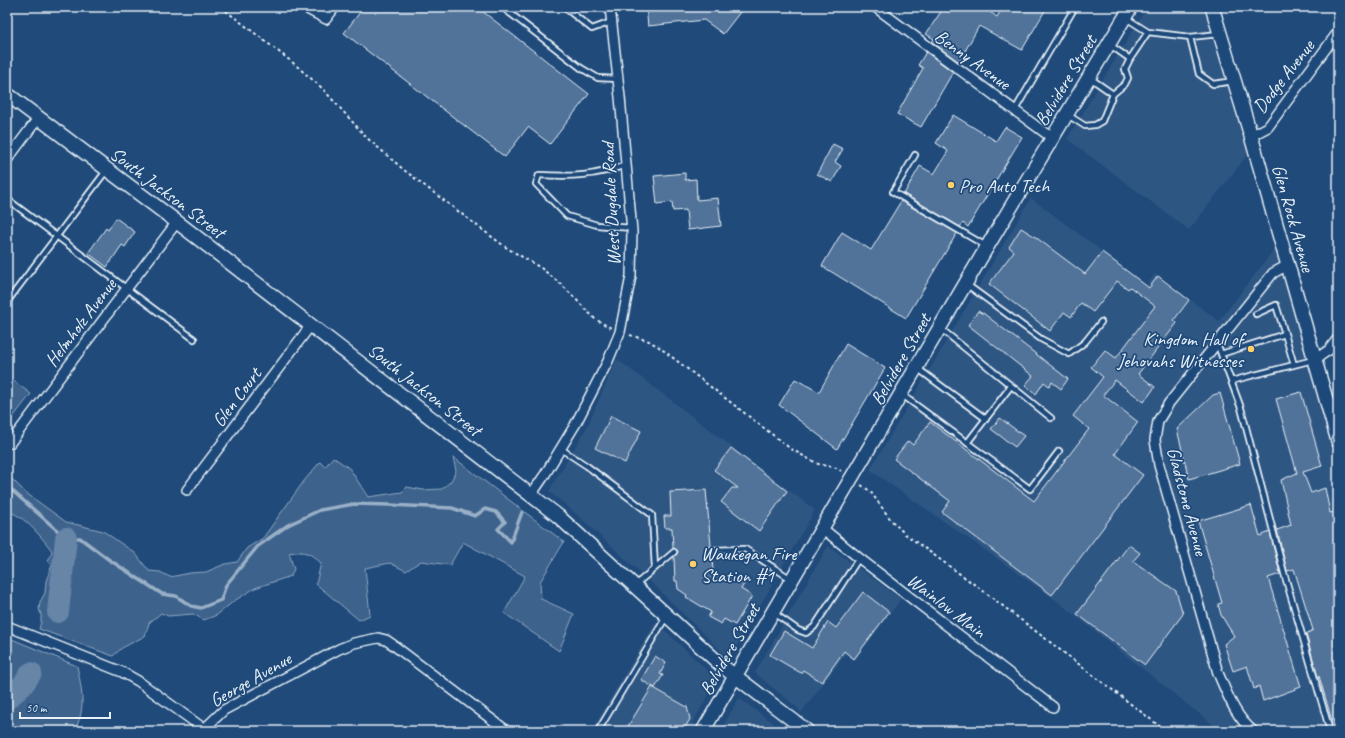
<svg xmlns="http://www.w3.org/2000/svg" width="1345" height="738" viewBox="0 0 1345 738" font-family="Caveat,sans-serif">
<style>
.built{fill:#2e5683}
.green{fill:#3c628c;stroke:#92aac2}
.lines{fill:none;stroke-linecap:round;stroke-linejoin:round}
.stream{stroke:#9ab0c7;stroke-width:3.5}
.river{stroke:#6685a7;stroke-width:22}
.building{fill:#517399;stroke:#e8f1f8}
.lane-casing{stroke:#e8f1f8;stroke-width:8}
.street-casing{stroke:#e8f1f8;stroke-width:12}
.secondary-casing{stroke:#e8f1f8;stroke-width:16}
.path{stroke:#e8f1f8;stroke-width:2;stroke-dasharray:3 3;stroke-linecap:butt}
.lane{stroke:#1f4a7a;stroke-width:4.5}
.street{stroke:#1f4a7a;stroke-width:9}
.secondary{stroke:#1f4a7a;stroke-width:13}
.poi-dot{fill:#ffd166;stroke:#1f4a7a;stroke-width:1.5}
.labels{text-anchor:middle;stroke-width:3.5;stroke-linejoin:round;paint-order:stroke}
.street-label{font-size:19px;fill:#e8f1f8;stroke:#1f4a7a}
.poi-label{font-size:19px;fill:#e8f1f8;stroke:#1f4a7a;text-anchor:start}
</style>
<rect width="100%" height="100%" fill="#1f4a7a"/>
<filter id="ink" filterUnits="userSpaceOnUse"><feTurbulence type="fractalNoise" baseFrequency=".025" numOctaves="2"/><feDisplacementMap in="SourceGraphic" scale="8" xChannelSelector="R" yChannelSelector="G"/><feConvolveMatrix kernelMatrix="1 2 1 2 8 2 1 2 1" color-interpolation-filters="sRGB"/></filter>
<g filter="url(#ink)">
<path class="built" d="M1147 7H1204L1248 154 1189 230 1067 139Z
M1031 198 1147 285 1155 274 1219 321 1276 247 1338 467V731H1221L1052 597 870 470Z
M617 359 815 510 735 649 724 654 658 589 582 519 549 491 586 429Z
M828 546 901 599 855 660 846 654 800 714 799 709 755 673Z
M656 622 713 676 715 684 688 731H591Z
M739 698 784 731H720Z"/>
<path class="green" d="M7 376 31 394 7 425Z
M333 457 350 469 368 497 402 492 407 487 423 490 442 489 451 481 456 471 453 457 564 542 540 582 541 599 574 614 559 651 504 613 525 576 463 542 450 565 421 561 406 571 390 563 365 568 370 615 359 620 316 584 321 563C310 553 305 550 289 553L294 569 291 576 255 588 234 601 217 615 204 620 193 614 168 616 161 613 149 623 145 636 122 648 113 656 39 629 41 622V614L39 609 40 602 45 593 46 581 52 565 48 561 52 551C45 541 29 522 18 516 14 513 11 513 7 509V474L26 493 66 522 103 531 135 553 149 571 160 572 170 577 190 573 206 572 225 564 237 562 247 548 263 538 304 481 320 462 325 467Z
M7 637 77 666C80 681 84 697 81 713 80 719 77 725 75 731H7Z"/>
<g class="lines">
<path class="stream" d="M7 481 8 487 66 538H80L108 559 162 594 176 596 191 606 201 608 221 600 226 585 258 546 288 525 320 510 354 504 389 505 452 508 475 516 485 509 496 512 505 522 498 529 511 542 522 512"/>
<path class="river" d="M58 612 66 538
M7 699 22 686 31 673"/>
</g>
<path class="building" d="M364 7H477L589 94 550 144 528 127 505 157 344 33Z
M646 7H744L723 34 704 20 648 26Z
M944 7H983L997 17 1003 7H1047L1022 50 979 26 959 62 932 42 934 39 926 34Z
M926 52 953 72 921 127 897 114 923 68 918 65Z
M953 115 996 141 1005 127 1022 137 968 227 963 223 960 227 904 194 920 166 934 174 948 151 936 143Z
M833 144 843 149 835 162 841 166 832 182 817 174Z
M685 173V180L696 179 697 200 718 198 721 226 688 230 686 210 673 211 672 202 657 204 654 176Z
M901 201 957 233 906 318 822 266 842 232 871 250Z
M116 218 135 232 125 247 122 245 107 267 88 253 106 228 108 230Z
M1021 228 1034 236 1085 274 1102 252 1149 288 1158 276 1189 300 1174 320 1177 323 1138 374 1155 387 1144 402 1115 380 1103 395 1138 422 1115 454 1143 475 1052 595 942 512 950 501 894 459 908 441 913 445 930 422 1034 501 1089 429 1073 416 1103 377 1091 367 1105 350 1116 358 1155 306 1130 287 1128 289 1117 281 1093 312 1081 303 1071 317 1064 312 1050 331 989 284 1014 251 1009 247Z
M978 311 983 314V313L1068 379 1061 389 1052 382 1049 386 1044 382 1036 394 1025 385 1033 376 968 325Z
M846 344 885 368 837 449 779 405 795 379 819 392Z
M1301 392 1322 466 1303 472 1311 493 1325 488 1330 513 1338 511V731H1335L1319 676 1318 677 1306 634 1313 630 1294 569 1287 571 1277 530 1291 525 1281 480 1297 473 1276 399Z
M1220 393 1240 464 1189 479 1177 429 1213 395Z
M611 416 641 431 625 463 595 448Z
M1000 418 1024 436 1015 447 991 429Z
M731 448 787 491 759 531 721 502 732 488H738L714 470Z
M706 490 711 546 708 548 707 550 709 553 712 554 713 573 720 577H738L746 581 741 589 752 596 735 625 724 619 721 624 708 617 711 612 686 597 687 595 678 589 677 581H675L674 557 677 554 678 551 673 548 672 528H665L664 516H671L670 492Z
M1251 505 1260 536 1270 532 1280 574 1268 578 1301 687 1263 701 1259 686 1254 689 1247 666 1233 671 1224 644 1234 636 1221 615 1218 604 1222 603 1198 521Z
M1129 545 1140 553 1133 561 1176 591 1183 614 1145 665 1077 614Z
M863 592 889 612 854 659 844 651 822 682 803 670 801 673 770 655 784 631 812 648 828 622 836 628Z
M655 656 666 663 660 674 663 675 655 688 641 680Z
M652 687 687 707 690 719 683 731H625Z"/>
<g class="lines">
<defs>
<path id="lane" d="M502 7 581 68 598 78 618 79
M564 7 592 29 611 22
M1126 18 1148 32
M1190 37 1199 74 1213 84 1234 81
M1110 45 1130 59
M1090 78 1113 94 1125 84 1128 78 1125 69 1130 59 1148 32 1190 37 1219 34
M1015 110 1075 7
M1068 115 1085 126 1095 125 1102 121 1113 94
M915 155 893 192 986 246
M626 165C596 176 571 177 539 175L536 184 567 216 597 225 631 228
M7 199 194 339
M966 284 1041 339 1069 354 1085 342 1101 322
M7 302 106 171
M1256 314 1276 305 1285 334
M940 328 1051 418
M1217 343 1231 381 1313 360
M1221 354 1285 334 1294 365
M917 368 986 419
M1231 381 1241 408 1284 573 1330 731
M901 394 1030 489 1059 451
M967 443 1011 386
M561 449 587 466 652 515 655 568
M711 550 745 549 791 579
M635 585 674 552
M774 613 798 630 806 633 814 627 859 558
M598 731 666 617"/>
<path id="street" d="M875 7 1052 138
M309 10 326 19 335 7
M1251 136 1268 127 1338 32
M7 160 39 117
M1314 360 1329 350 1338 338
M10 443 177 222
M187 490 311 325
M531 495 544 476 575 425 608 361 620 332 631 276 632 231 620 97 610 7
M822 528 859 558 1053 707
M7 626 122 672 138 681 207 731
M202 731 224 710 339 649 354 643 378 638 386 640 392 644 507 731
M1253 731C1235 717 1227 693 1218 673L1159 465 1155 440 1158 421 1169 403 1273 273 1288 265"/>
<path id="secondary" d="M1212 7 1251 136 1338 441
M7 94 177 222 558 516 722 666 807 731
M703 731 987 247 1131 7"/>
</defs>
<use href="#lane" class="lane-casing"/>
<use href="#street" class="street-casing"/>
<use href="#secondary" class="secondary-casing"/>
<path class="path" d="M221 7 292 62 322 88 367 138 404 170 488 234 507 248 541 268 562 285 595 319 611 328
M630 335 649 341 659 347 791 449 818 464 837 468 841 471
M861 485 870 491 891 520 905 534 982 590 1166 731"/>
<use href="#lane" class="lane"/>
<use href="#street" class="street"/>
<use href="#secondary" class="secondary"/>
</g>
</g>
<g class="poi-dot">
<circle cx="951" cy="185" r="4"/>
<circle cx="1251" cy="349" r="4"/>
<circle cx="693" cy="564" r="4"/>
</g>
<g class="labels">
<g class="street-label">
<text transform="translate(973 59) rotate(36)" y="7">Benny Avenue</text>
<text transform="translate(1283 76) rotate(-52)" y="7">Dodge Avenue</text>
<text transform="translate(1065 80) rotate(-59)" y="7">Belvidere Street</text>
<text transform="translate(168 192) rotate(37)" y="7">South Jackson Street</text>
<text transform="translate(610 204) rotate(-93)" y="7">West Dugdale Road</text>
<text transform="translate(1294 218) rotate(74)" y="7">Glen Rock Avenue</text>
<text transform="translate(80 322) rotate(-53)" y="7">Helmholz Avenue</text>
<text transform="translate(900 359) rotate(-60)" y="7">Belvidere Street</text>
<text transform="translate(425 389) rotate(38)" y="7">South Jackson Street</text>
<text transform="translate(236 397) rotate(-53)" y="7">Glen Court</text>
<text transform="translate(1188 501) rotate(75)" y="7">Gladstone Avenue</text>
<text transform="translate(947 605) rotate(37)" y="7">Wainlow Main</text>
<text transform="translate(729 649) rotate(-60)" y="7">Belvidere Street</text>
<text transform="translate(250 679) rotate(-30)" y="7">George Avenue</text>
</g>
<g class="poi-label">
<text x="959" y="192">Pro Auto Tech</text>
<text x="1243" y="345" text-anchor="end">Kingdom Hall of<tspan x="1243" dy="22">Jehovahs Witnesses</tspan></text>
<text x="701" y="560">Waukegan Fire<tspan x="701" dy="22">Station #1</tspan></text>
</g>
</g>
<rect width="1345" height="738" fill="none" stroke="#1f4a7a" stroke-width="24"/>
<rect x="12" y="12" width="1321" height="714" fill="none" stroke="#e8f1f8" stroke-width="1.5" filter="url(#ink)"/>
<path d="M20 712v6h90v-6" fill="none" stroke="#e8f1f8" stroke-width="2"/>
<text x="26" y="712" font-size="12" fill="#e8f1f8" stroke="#1f4a7a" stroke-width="3" paint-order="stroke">50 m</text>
</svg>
